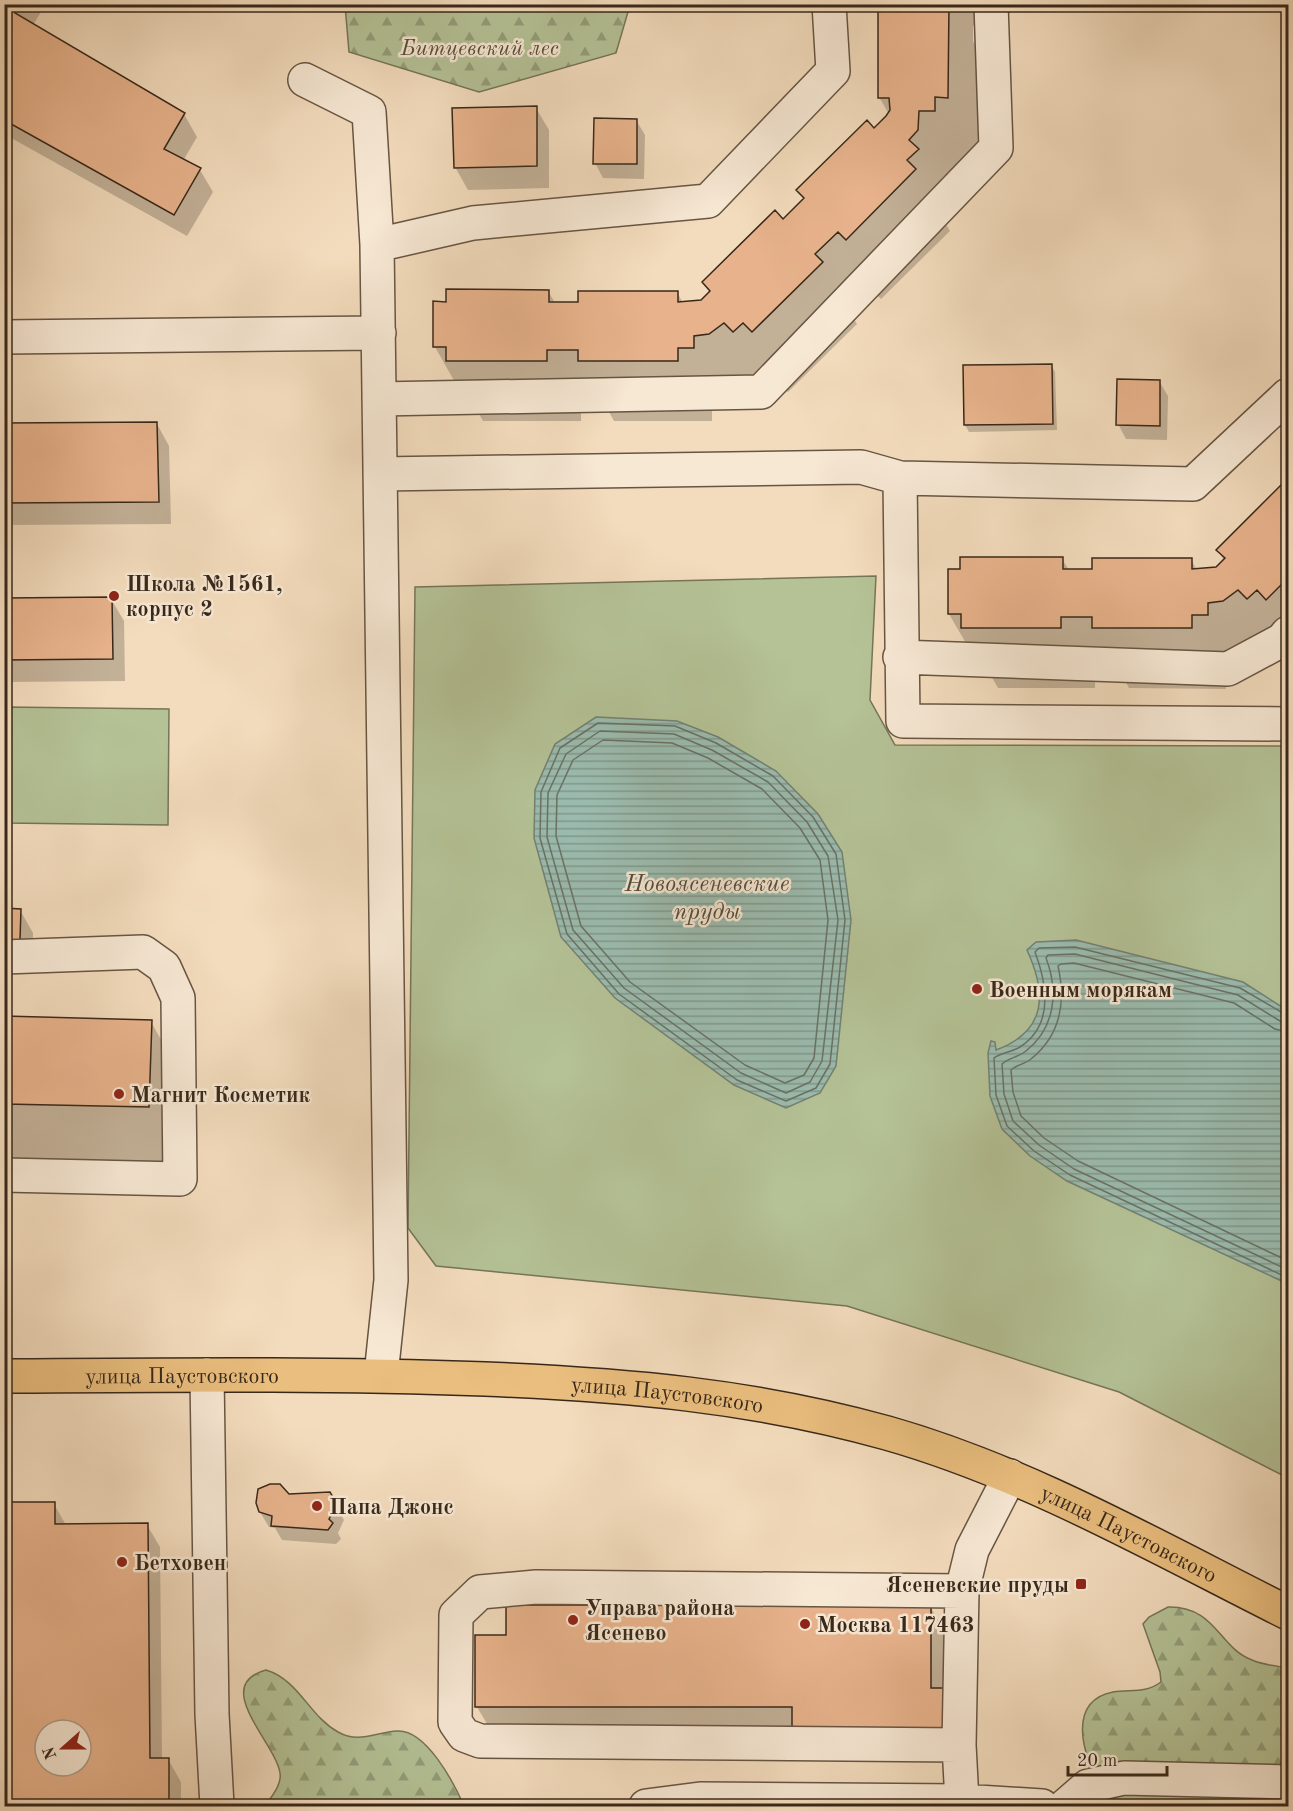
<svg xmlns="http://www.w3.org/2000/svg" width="1293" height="1811" viewBox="0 0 1293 1811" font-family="'Old Standard TT',serif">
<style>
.forest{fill:url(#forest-firs);stroke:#767558;stroke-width:1.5}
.green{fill:#b4c296;stroke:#767558;stroke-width:1.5}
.water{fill:url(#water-rules);stroke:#738173;stroke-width:1.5}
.shadow{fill:#0003;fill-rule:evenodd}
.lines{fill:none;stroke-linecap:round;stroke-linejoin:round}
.shore{stroke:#6a7264;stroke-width:1.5}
.building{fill:#e8b38c;stroke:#38281a;stroke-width:1.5;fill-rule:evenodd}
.minor-casing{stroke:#675543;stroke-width:36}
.major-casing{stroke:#38281a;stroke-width:36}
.minor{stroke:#f7e8d4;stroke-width:33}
.major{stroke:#eabe7e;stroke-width:33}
.poi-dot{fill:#8f2418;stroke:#f7e8d4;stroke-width:2}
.labels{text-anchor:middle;stroke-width:5;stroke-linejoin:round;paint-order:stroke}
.park-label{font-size:22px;font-style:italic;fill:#574e39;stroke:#f7e8d4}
.poi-label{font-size:22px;font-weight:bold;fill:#38281a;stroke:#f7e8d4;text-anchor:start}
.street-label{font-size:22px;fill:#38281a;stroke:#f7e8d4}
.water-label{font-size:24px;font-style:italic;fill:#514d3f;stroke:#f7e8d4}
</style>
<defs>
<pattern id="forest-firs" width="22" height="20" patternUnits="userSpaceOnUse" patternTransform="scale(1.5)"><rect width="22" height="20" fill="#b4c296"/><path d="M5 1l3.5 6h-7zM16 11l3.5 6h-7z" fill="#939e7a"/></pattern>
<pattern id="water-rules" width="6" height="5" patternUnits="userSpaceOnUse" patternTransform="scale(1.5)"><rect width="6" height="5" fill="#9bbcaf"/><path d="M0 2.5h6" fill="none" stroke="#7f998e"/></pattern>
</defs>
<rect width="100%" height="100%" fill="#f3dcbd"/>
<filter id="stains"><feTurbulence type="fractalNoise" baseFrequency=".00333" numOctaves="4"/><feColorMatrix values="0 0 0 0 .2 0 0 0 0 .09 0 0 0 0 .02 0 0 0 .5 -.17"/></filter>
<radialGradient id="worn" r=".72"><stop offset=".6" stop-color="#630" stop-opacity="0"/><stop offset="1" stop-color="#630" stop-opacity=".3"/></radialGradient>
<path class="forest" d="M345 5V4L630 5 616 53 479 92 349 52Z
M1168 1607C1216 1606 1219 1648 1252 1660 1263 1665 1277 1666 1288 1668V1806H1122C1115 1799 1105 1792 1100 1783 1082 1755 1067 1701 1113 1692 1131 1689 1145 1694 1161 1682L1160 1672 1143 1624 1149 1617Z
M266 1670C299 1680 309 1716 338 1732 359 1744 376 1732 397 1731 426 1729 454 1783 464 1806H265C271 1797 282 1785 280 1773 276 1743 210 1685 266 1670Z"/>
<path class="green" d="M876 576 870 700 895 745 1288 746V1478L1119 1392 847 1306 436 1266 408 1228 415 587Z
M5 707 169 709 168 825 5 823Z"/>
<path class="water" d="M596 717 677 721 718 737 776 771 818 814 842 852 851 920 836 1066 820 1093 786 1108 734 1085 615 998 561 937 534 838 535 790 555 744Z
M1076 940 1243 982 1288 1011V1284L1067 1181 1030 1156 1002 1129 990 1096 988 1053 991 1041 995 1042 996 1050C1047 1031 1047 994 1027 950L1036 942Z"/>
<path class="shadow" d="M4 4H46L33 25 184 114 197 137 183 161 200 170 213 192 187 236 4 134Z
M880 4H984V26H973V41L983 60 982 158 943 219 950 231 881 299 874 292 851 314 857 324 788 392 778 382 712 408V421H614L608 410H581V421H483L475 407H469L435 347 448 303 548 291 555 303H579L677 292 683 303 702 301 710 293 704 283 783 221 804 200 798 190 874 130 889 114 879 97Z
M536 108 549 130V188L468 190 455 167Z
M636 120 645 135 644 179 603 178 595 163Z
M1051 365 1055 372 1057 430 969 432 965 425Z
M1159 381 1168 396 1167 440 1126 439 1118 424Z
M157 424 169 446 171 524 4 525V425Z
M1288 480V653L1283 659 1274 650 1226 675V689L1129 688 1123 677H1095V688H998L990 674H984L949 614 1062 559 1069 570H1094L1191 560 1197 570 1216 568 1224 561 1218 550Z
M111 599 124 621 125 681 4 682V600Z
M4 910H20L33 933 32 962 4 961Z
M4 1018 151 1022 188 1087 186 1172 4 1167Z
M329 1494 344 1520 338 1533 341 1539 336 1544 282 1540 275 1528 269 1527 260 1512 288 1495Z
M4 1504H54L66 1525H147L160 1547 162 1759H168L181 1782V1806H4ZM45 1730H81V1766H45Z
M930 1606 943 1629V1690L963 1751 490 1729 477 1707 507 1637Z"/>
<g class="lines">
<path class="shore" d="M598 723 675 726 716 743 773 776 813 817 836 854 845 920 830 1064 816 1088 786 1101 737 1080 619 994 567 934 540 838 541 792 560 748Z
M600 731 674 734 712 750 768 782 807 822 828 856 838 920 822 1061 810 1082 786 1093 741 1073 624 988 573 930 547 837 548 793 566 754Z
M603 740 672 743 708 758 762 789 800 828 820 860 828 920 814 1058 804 1075 785 1083 745 1065 630 982 581 926 556 836 557 795 573 760Z
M1288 1016 1240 988 1075 947 1039 948 1035 952C1047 984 1054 1025 1020 1047 1012 1052 1000 1053 994 1058L996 1095 1007 1126 1034 1151 1070 1175 1288 1278
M1288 1023 1280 1021 1238 995 1075 954 1048 955 1046 958C1059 992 1055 1028 1026 1051 1019 1057 1008 1058 1002 1064L1004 1094 1013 1121 1039 1145 1074 1169 1288 1270
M1288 1032 1275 1029 1234 1003 1074 963 1061 964 1058 966C1066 1002 1061 1035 1031 1059 1025 1064 1016 1065 1011 1070L1013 1092 1021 1116 1044 1138 1078 1161 1288 1261"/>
</g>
<path class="building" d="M4 4H20L15 13 185 113 164 149 201 168 174 215 4 120Z
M878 4H949L948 98 935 97V111H919L918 130 909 140 919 149 907 160 916 169 846 240 838 232 815 254 823 262 752 332 743 323 733 332 724 323 709 334 694 336V348H678V361H578V350H547V361H446V347H433V301L446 302V289L549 290V302H578V291H678V302L701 300 710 291 702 282 775 210 783 219 804 198 796 190 867 120 874 128 886 116 890 110 889 98H878Z
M537 106V166L454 168 452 108Z
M594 118 637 119V164H593Z
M1052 364 1053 424 964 425 963 365Z
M1117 379 1160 380V426L1116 425Z
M157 422 159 502 4 503V423Z
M1288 478V578L1266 600 1257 590 1247 599 1238 590 1223 601 1208 603V615H1192V628H1092V617H1061V628H961V614H948V569H960V557H1063V569H1092V558H1192V569L1216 567 1225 558 1216 550Z
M112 597 113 659 4 660V598Z
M4 908 21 909 20 940H4Z
M4 1016 152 1020 149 1107 4 1104Z
M270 1484H280L289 1494 330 1492 337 1504 329 1519 333 1523 328 1530 271 1526 272 1516 259 1512 256 1503 258 1489Z
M4 1502H55V1524L148 1523 150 1758H169V1806H4ZM45 1730H81V1766H45Z
M506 1605H931V1688H951V1729H792V1707H475V1635H506Z"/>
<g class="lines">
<defs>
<path id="minor" d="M305 80 369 112 377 245
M4 337 379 333
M1288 395 1193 484 900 478 903 721 1288 724
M379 399 761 392 996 148 991 4
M380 474 861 467 900 478
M900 657 1228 669 1282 640 1288 633
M4 957 143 952 164 967 178 998 180 1179 4 1175
M207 1375 212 1714 217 1806
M381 1375 391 1280 377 245 473 223 708 201 833 71 829 4
M1010 1476 972 1550 962 1591 959 1745 962 1801 1042 1806
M959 1745 480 1741 464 1735 455 1722 456 1615 480 1592 536 1587 962 1591
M646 1806 700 1799 962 1801V1806
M1065 1806 1088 1786 1124 1778 1288 1782"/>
<g id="major">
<path id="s1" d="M4 1376C165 1375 325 1373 485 1379 625 1385 751 1395 887 1433 1028 1473 1158 1548 1288 1613"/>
</g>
</defs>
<use href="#minor" class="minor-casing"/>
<use href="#major" class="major-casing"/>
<use href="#minor" class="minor"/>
<use href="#major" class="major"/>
</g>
<g class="poi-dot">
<circle cx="114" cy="596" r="6"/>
<circle cx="977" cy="989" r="6"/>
<circle cx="119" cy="1094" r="6"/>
<circle cx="317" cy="1506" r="6"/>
<circle cx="122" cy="1562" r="6"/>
<rect x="1075" y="1578" width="12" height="12" rx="3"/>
<circle cx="573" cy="1620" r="6"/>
<circle cx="805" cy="1624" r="6"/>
</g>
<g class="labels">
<g class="park-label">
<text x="480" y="55">Битцевский лес</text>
</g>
<g class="poi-label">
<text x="126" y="591">Школа №1561,<tspan x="126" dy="25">корпус 2</tspan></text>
<text x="989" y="997">Военным морякам</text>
<text x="131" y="1102">Магнит Косметик</text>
<text x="329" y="1514">Папа Джонс</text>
<text x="134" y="1570">Бетховен</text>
<text x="1069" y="1592" text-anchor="end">Ясеневские пруды</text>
<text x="585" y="1615">Управа района<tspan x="585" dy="25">Ясенево</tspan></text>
<text x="817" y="1632">Москва 117463</text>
</g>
<g class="street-label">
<text dy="8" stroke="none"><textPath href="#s1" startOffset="178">улица Паустовского</textPath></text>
<text dy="8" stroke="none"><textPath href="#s1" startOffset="664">улица Паустовского</textPath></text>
<text dy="8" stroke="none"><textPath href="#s1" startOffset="1150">улица Паустовского</textPath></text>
</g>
<g class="water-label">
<text x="707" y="891">Новоясеневские<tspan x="707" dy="28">пруды</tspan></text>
</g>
</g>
<rect width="1293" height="1811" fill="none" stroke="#f3dcbd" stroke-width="24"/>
<rect x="6" y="6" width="1281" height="1799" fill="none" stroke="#38281a" stroke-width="3"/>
<rect x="12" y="12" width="1269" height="1787" fill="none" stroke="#38281a" stroke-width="1.5"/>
<g transform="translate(63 1748) rotate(249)"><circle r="28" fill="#f7e8d4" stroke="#ab9b8a" stroke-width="1.5"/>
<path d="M0-4.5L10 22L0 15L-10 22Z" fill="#8f2418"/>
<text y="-9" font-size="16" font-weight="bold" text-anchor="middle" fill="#38281a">N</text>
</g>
<path d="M1068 1766v9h99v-9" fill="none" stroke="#38281a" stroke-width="3"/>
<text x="1077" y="1766" font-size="18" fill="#38281a" stroke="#f7e8d4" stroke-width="4.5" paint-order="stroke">20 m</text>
<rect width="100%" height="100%" filter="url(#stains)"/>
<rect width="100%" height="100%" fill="url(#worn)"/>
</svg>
